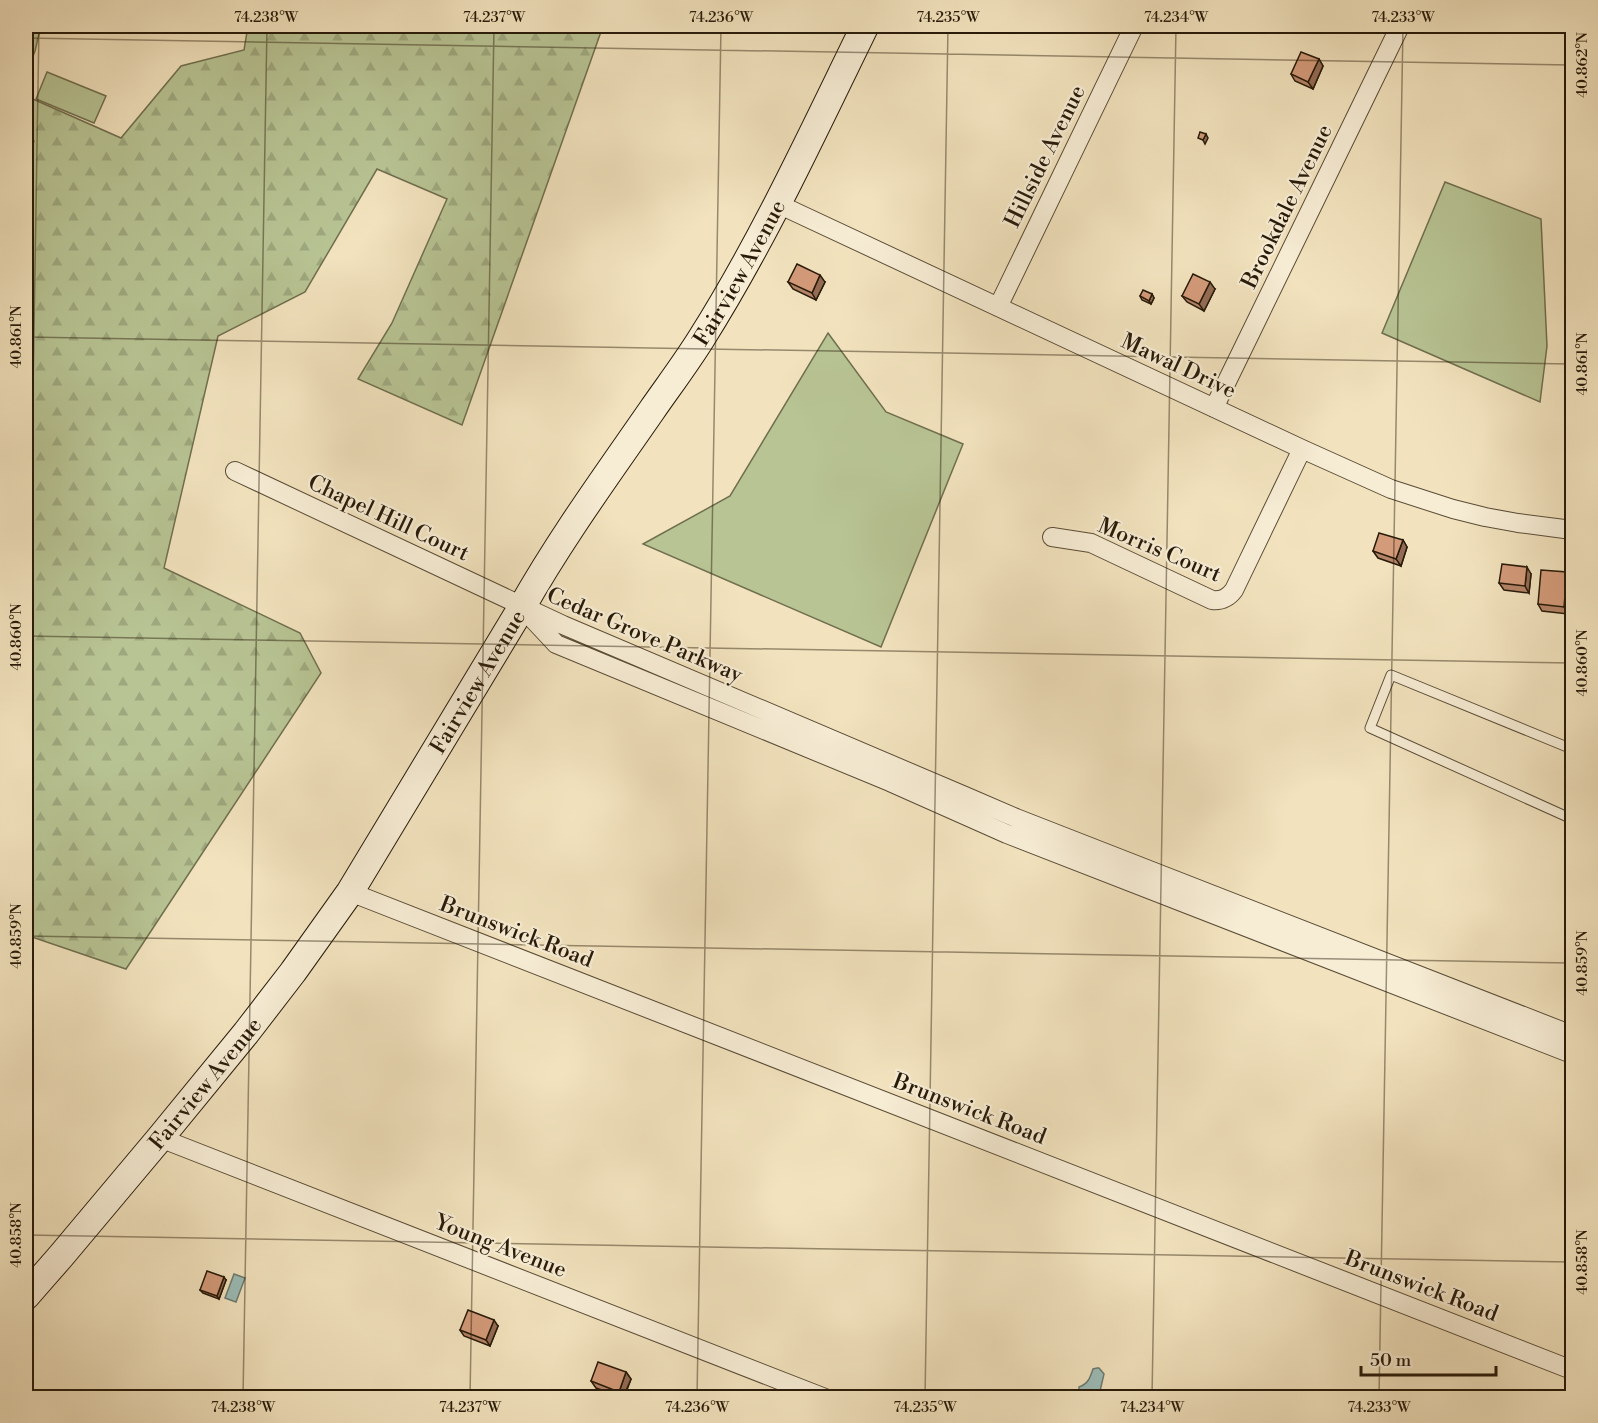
<svg xmlns="http://www.w3.org/2000/svg" width="1598" height="1423" viewBox="0 0 1598 1423" font-family="'Libre Bodoni',serif">
<style>
.grass{fill:#b8c494;stroke:#706f4e;stroke-width:1.5}
.forest{fill:url(#forest-firs);stroke:#706f4e;stroke-width:1.5}
.water{fill:#9cbdb8;stroke:#6d7c72;stroke-width:1.5}
.lines{fill:none;stroke-linecap:round;stroke-linejoin:round}
.service-casing{stroke:#5a4c36;stroke-width:11}
.minor-casing{stroke:#5a4c36;stroke-width:20}
.secondary-casing{stroke:#271a09;stroke-width:29}
.service{stroke:#f7edd5;stroke-width:9}
.minor{stroke:#f7edd5;stroke-width:18}
.secondary{stroke:#f7edd5;stroke-width:27}
.wall{fill:#b68569;stroke:#271a09;stroke-width:1.5}
.shaded-wall{fill:#946c55;stroke:#271a09;stroke-width:1.5}
.building{fill:#d49b7a;stroke:#271a09;stroke-width:1.5}
.ticks{fill:none;stroke:#271a09;stroke-width:1.5;stroke-opacity:0.45}
.labels{text-anchor:middle;stroke-width:4.5;stroke-linejoin:round;paint-order:stroke}
.street-label{font-size:22px;fill:#271a09;stroke:#f7edd5}
.neatline{fill:none;stroke:#271a09;stroke-width:2}
.ticks-label{font-size:15px;text-anchor:middle;fill:#271a09}
</style>
<defs>
<pattern id="forest-firs" width="22" height="20" patternUnits="userSpaceOnUse" patternTransform="scale(1.5)"><rect width="22" height="20" fill="#b8c494"/><path d="M5 1l3.5 6h-7zM16 11l3.5 6h-7z" fill="#9ea87e"/></pattern>
</defs>
<rect width="100%" height="100%" fill="#f2e3be"/>
<filter id="stains"><feTurbulence type="fractalNoise" baseFrequency=".00333" numOctaves="4"/><feColorMatrix values="0 0 0 0 .2 0 0 0 0 .09 0 0 0 0 .02 0 0 0 .5 -.17"/></filter>
<radialGradient id="worn" r=".72"><stop offset=".6" stop-color="#630" stop-opacity="0"/><stop offset="1" stop-color="#630" stop-opacity=".3"/></radialGradient>
<path class="grass" d="M47 72 106 96 94 123 36 99Z
M1445 182 1541 219 1547 346 1540 402 1382 333Z
M828 333 886 412 963 444 881 647 643 544 730 496Z"/>
<path class="forest" d="M26 26H41L35 51 26 74Z
M248 26H603L462 425 358 379 392 323 447 199 377 169 305 292 218 336 164 568 300 633 321 673 126 969 26 935V166L34 141 26 133V96L121 138 181 66 244 50Z"/>
<path class="water" d="M234 1274 245 1278 236 1302 225 1298Z
M1097 1368H1099L1104 1374 1100 1391 1093 1397H1086L1084 1394 1079 1391V1387C1088 1384 1090 1378 1093 1369Z"/>
<g class="lines">
<defs>
<path id="service" d="M1572 749 1391 675 1370 728 1572 819"/>
<path id="minor" d="M778 204 1302 449 1391 489 1453 509 1485 517 1518 523 1572 530
M998 307 1134 26
M1214 408 1400 26
M235 471 563 625 965 796 1016 818 1572 1035
M1052 537 1091 543 1212 600C1222 601 1228 598 1234 590L1302 449
M527 613 556 644 890 782 1007 834 1572 1054
M350 892 1572 1370
M160 1138 825 1398"/>
<g id="secondary">
<path id="s1" d="M26 1296 61 1256 160 1138 246 1033 293 972 350 892 522 607C561 538 607 475 652 410 668 387 686 363 701 339 764 239 813 132 865 26"/>
</g>
</defs>
<use href="#service" class="service-casing"/>
<use href="#minor" class="minor-casing"/>
<use href="#secondary" class="secondary-casing"/>
<use href="#service" class="service"/>
<use href="#minor" class="minor"/>
<use href="#secondary" class="secondary"/>
</g>
<path class="wall" d="M1319 59 1323 66 1313 89 1295 81 1291 74Z
M788 282H825L816 300 793 289Z
M1215 289 1204 311 1187 302 1182 296Z
M1152 294 1154 298 1151 304 1142 300 1140 296Z
M1403 540 1407 547 1401 566 1378 558 1373 551Z
M1531 574 1529 593 1504 590 1499 583Z
M1572 579 1568 614 1542 611 1538 604Z
M226 1280 219 1299 203 1293 200 1290Z
M498 1326 490 1346 464 1336 460 1330Z
M626 1372 631 1379 624 1398 596 1388 591 1381Z"/>
<path class="shaded-wall" d="M1319 59 1323 66 1313 89 1308 82Z
M1206 134 1208 138 1205 144 1203 140Z
M820 275 825 282 816 300 812 293Z
M1210 282 1215 289 1204 311 1199 304Z
M1152 294 1154 298 1151 304 1149 301Z
M1403 540 1407 547 1401 566 1396 559Z
M1527 567 1531 574 1529 593 1525 586Z
M1567 572 1572 579 1568 614 1564 607Z
M224 1277 226 1280 219 1299 217 1296Z
M494 1320 498 1326 490 1346 486 1340Z
M626 1372 631 1379 623 1398 619 1392Z"/>
<path class="building" d="M1301 52 1319 59 1308 82 1291 74Z
M1200 132 1206 134 1203 140 1198 138Z
M797 264 820 275 812 293 788 282Z
M1193 274 1210 282 1199 304 1182 296Z
M1143 290 1152 294 1149 301 1140 296Z
M1379 533 1403 540 1396 559 1373 551Z
M1502 564 1527 567 1525 586 1499 583Z
M1541 570 1567 572 1564 607 1538 604Z
M207 1271 224 1277 217 1296 200 1290Z
M468 1310 494 1320 486 1340 460 1330Z
M598 1362 626 1372 619 1392 591 1381Z"/>
<path class="ticks" d="M26 38 1572 65M26 337 1572 364M26 636 1572 663M26 817 39 26M26 936 1572 963M26 1235 1572 1262M243 1398 267 26M470 1398 494 26M697 1398 721 26M925 1398 948 26M1152 1398 1176 26M1379 1398 1403 26"/>
<g class="labels">
<g class="street-label">
<text transform="translate(1044 156) rotate(-64)" y="8">Hillside Avenue</text>
<text transform="translate(1286 206) rotate(-64)" y="8">Brookdale Avenue</text>
<text dy="8" stroke="none"><textPath href="#s1" startOffset="1250">Fairview Avenue</textPath></text>
<text transform="translate(1179 365) rotate(25)" y="8">Mawal Drive</text>
<text transform="translate(389 517) rotate(25)" y="8">Chapel Hill Court</text>
<text transform="translate(1160 549) rotate(23)" y="8">Morris Court</text>
<text transform="translate(645 634) rotate(23)" y="8">Cedar Grove Parkway</text>
<text dy="8" stroke="none"><textPath href="#s1" startOffset="764">Fairview Avenue</textPath></text>
<text transform="translate(517 931) rotate(21)" y="8">Brunswick Road</text>
<text dy="8" stroke="none"><textPath href="#s1" startOffset="278">Fairview Avenue</textPath></text>
<text transform="translate(970 1108) rotate(21)" y="8">Brunswick Road</text>
<text transform="translate(501 1245) rotate(21)" y="8">Young Avenue</text>
<text transform="translate(1422 1285) rotate(21)" y="8">Brunswick Road</text>
</g>
</g>
<rect width="1598" height="1423" fill="none" stroke="#f2e3be" stroke-width="66"/>
<path d="M1361 1366v9h135v-9" fill="none" stroke="#271a09" stroke-width="3"/>
<text x="1370" y="1366" font-size="18" fill="#271a09" stroke="#f7edd5" stroke-width="4.5" paint-order="stroke">50 m</text>
<rect x="33" y="33" width="1532" height="1357" class="neatline"/>
<g class="ticks-label">
<text x="266" y="22">74.238°W</text>
<text x="494" y="22">74.237°W</text>
<text x="721" y="22">74.236°W</text>
<text x="948" y="22">74.235°W</text>
<text x="1176" y="22">74.234°W</text>
<text x="1403" y="22">74.233°W</text>
<text transform="translate(1582 65) rotate(-90)" y="5">40.862°N</text>
<text transform="translate(16 337) rotate(-90)" y="5">40.861°N</text>
<text transform="translate(1582 364) rotate(-90)" y="5">40.861°N</text>
<text transform="translate(16 637) rotate(-90)" y="5">40.860°N</text>
<text transform="translate(1582 663) rotate(-90)" y="5">40.860°N</text>
<text transform="translate(16 936) rotate(-90)" y="5">40.859°N</text>
<text transform="translate(1582 963) rotate(-90)" y="5">40.859°N</text>
<text transform="translate(16 1235) rotate(-90)" y="5">40.858°N</text>
<text transform="translate(1582 1262) rotate(-90)" y="5">40.858°N</text>
<text x="243" y="1412">74.238°W</text>
<text x="470" y="1412">74.237°W</text>
<text x="697" y="1412">74.236°W</text>
<text x="925" y="1412">74.235°W</text>
<text x="1152" y="1412">74.234°W</text>
<text x="1379" y="1412">74.233°W</text>
</g>
<rect width="100%" height="100%" filter="url(#stains)"/>
<rect width="100%" height="100%" fill="url(#worn)"/>
</svg>
